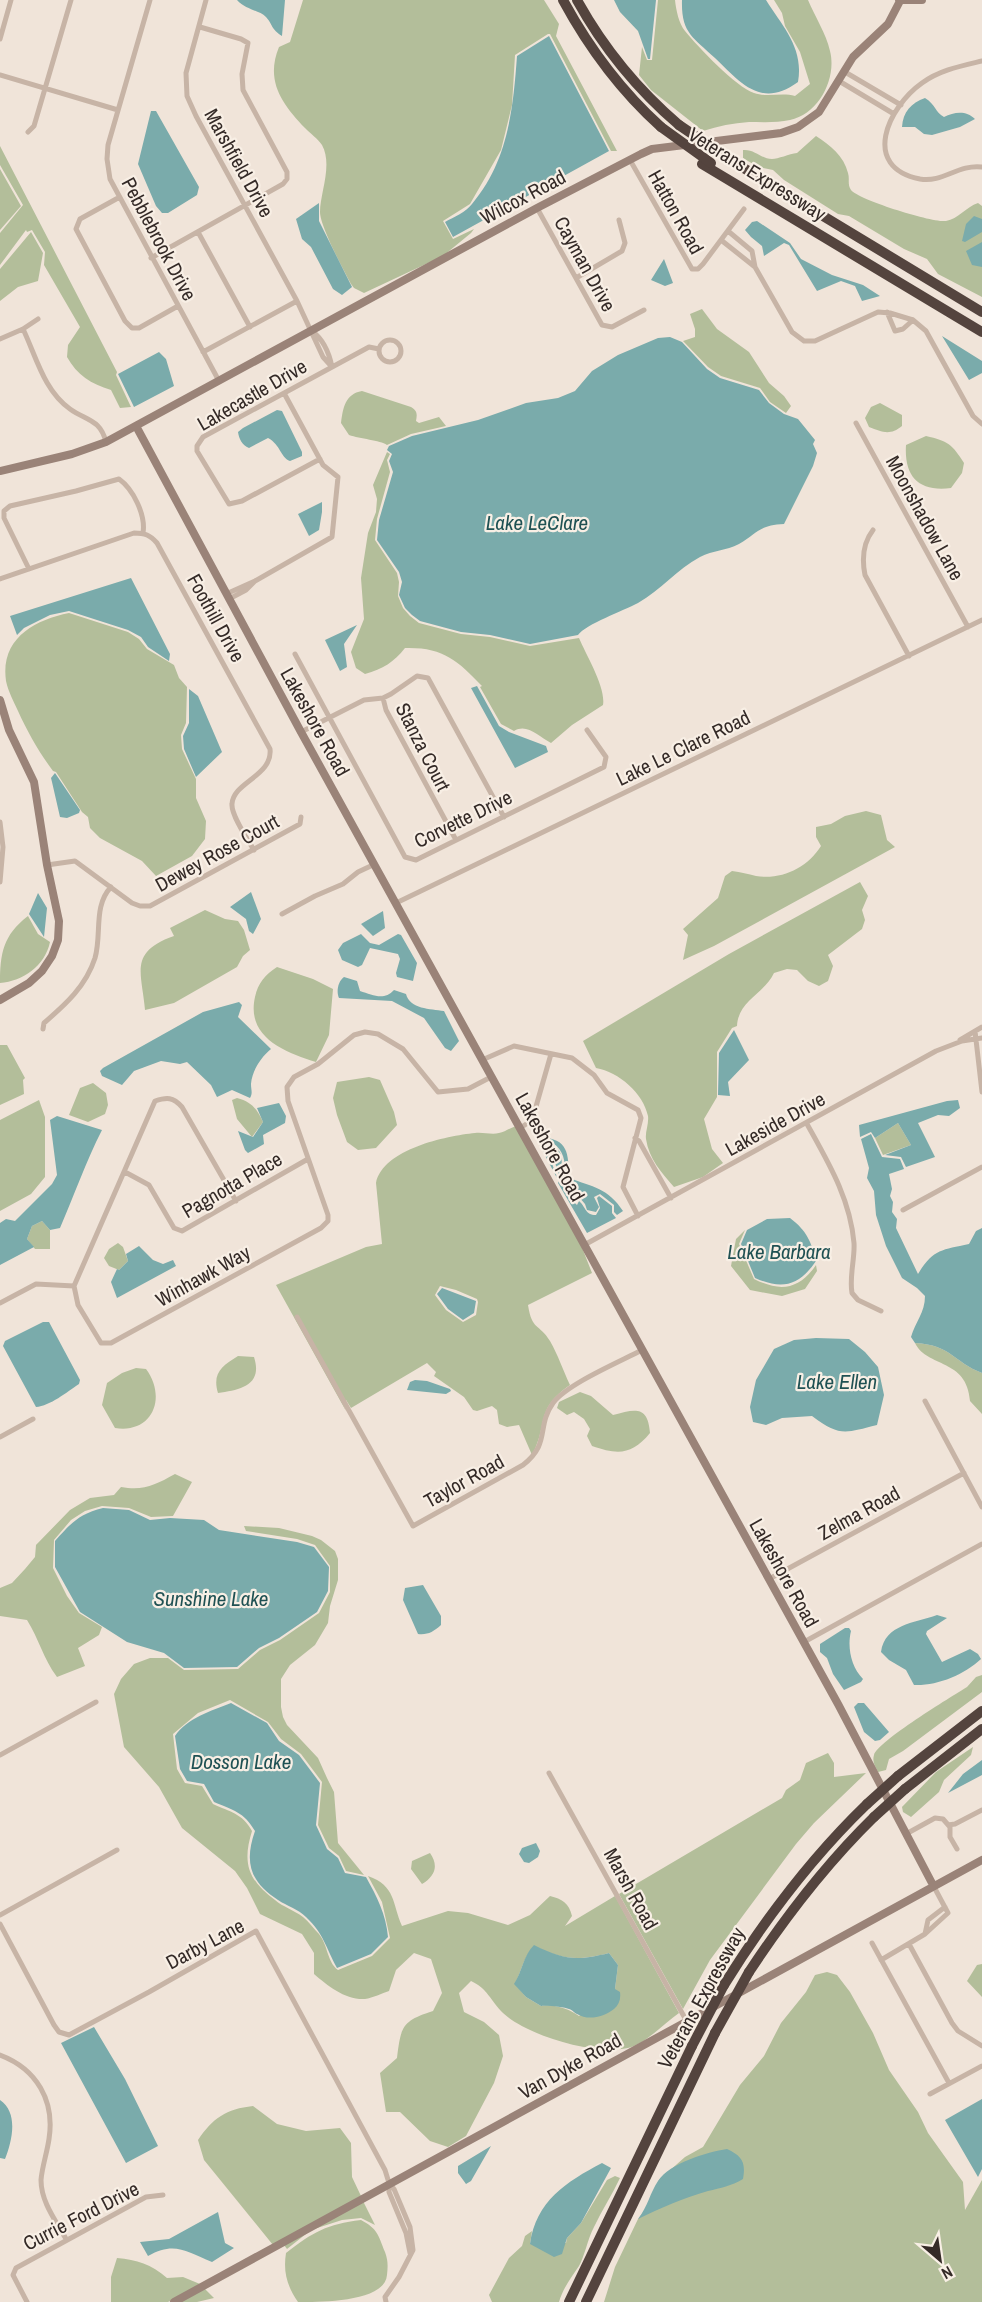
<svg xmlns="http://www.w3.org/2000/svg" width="982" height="2302" viewBox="0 0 982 2302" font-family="'Archivo Narrow',sans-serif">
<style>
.green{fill:#b3be9a;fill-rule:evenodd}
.water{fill:#7aabab}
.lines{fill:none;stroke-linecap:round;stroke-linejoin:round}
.street{stroke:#c7b4a6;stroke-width:5}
.secondary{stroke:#9a8378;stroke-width:8}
.highway{stroke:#54443e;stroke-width:10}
.highway-bridge{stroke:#54443e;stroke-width:10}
.labels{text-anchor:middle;stroke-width:4.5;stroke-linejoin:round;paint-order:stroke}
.street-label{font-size:20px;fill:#342a27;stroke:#f8efe5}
.water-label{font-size:21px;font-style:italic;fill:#1f5153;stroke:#f8efe5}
</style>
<rect width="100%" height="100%" fill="#f0e4d9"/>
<path class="green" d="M303 0H544L559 24 556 36 617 151H611L550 34H548L515 55 512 105 501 150 470 204 443 221 453 239 474 229 471 233 443 256 364 293 354 288 351 284C344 271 320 226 320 212 320 193 333 165 322 145 318 139 310 133 305 128 282 104 265 81 279 47L290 42Z
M658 0H675C676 10 679 24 685 31 698 47 736 87 754 93 768 98 781 92 795 96L810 84 800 52 785 26 782 13 774 0H808C815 17 826 33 830 51 837 78 819 114 790 120 777 123 762 122 749 122 733 123 718 126 703 131L651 90 639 75 642 47 647 60H652Z
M816 136C830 145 844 156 848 173 850 179 847 184 851 190 859 200 933 223 946 221 958 219 966 207 978 203L982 206V297L938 274 927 259 904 249 849 216 838 214 784 180 773 170 758 167 743 158V150C755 149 761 159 772 159 778 159 789 154 797 153Z
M0 146 117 372 116 375 131 407 120 408 111 390C91 384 77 375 67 357L68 345 80 327 44 265 45 252 32 230 27 232 26 230 0 265V233L23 205 0 165Z
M0 169 21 206 0 230Z
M31 232 43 253 38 281 18 287 0 301V269Z
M702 309 717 329 749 352 769 383 784 396 791 406 786 413 770 402 760 388 721 376 708 367 683 341 695 337V329L690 314Z
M362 391 411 407C418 411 417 415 416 421L419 423 439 417 446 426 411 434 387 445C380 440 360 439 349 435L341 423C343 408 345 394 362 391Z
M880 403 902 415V426C890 436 882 432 869 427L865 418 871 407Z
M926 436C948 441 952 444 964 463L962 473 951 488C919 492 904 477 906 445Z
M387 452 390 454 387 460 390 472 377 519 375 540 397 573 399 582 398 596 403 608 410 616 419 623 461 634 490 637 530 646 579 638C586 655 606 687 603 705L572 725 551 743C538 736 527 723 514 731L501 724 480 687 482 686C457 660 443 647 405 648 394 662 383 669 365 674L356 668 351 652 364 619 361 578 368 533 376 512 377 499 373 485Z
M69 613 128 632 139 639 147 649 174 665 179 678 187 687 186 723 181 735 182 749 196 779V798L206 821 205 839 192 856 156 876 142 861 100 838 90 828 88 817 82 812 56 772 53 771C39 752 28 733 18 711 14 702 8 691 6 681 0 639 34 620 69 613Z
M866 811 881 815 887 840 895 847 714 946 683 960 688 935 683 929 718 898 725 876 732 871C741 872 748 874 756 876 782 880 807 868 821 846L816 837V827L831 824 845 816Z
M860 882 868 896 862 910 865 920 862 929 828 955 833 966 828 981 819 986 808 981 797 970 787 969 774 973C764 994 738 1001 737 1026L732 1028 717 1052V1097L704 1119 712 1149 723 1163 703 1177 674 1187C661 1172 649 1159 646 1139 645 1132 649 1124 648 1116 643 1093 619 1072 596 1068L583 1041 729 954Z
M205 910 225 919 238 921 244 930 250 950 243 956 237 967 174 1003 145 1010C142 973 128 952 174 936L170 928Z
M28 916 38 934 50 942C45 966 23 981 0 983 0 954 3 935 28 916Z
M277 967 313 979 333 989 329 1035 316 1062C284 1052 246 1037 255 997 258 983 265 975 277 967Z
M0 1045H7L25 1078 23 1080 24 1094 0 1105Z
M369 1077 380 1080 394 1112 397 1125 376 1148 358 1150 347 1142 337 1115 333 1098 337 1082Z
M93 1083 106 1093 108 1105 105 1114 88 1122 69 1115 80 1088Z
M237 1098C252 1102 257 1109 263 1122L252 1137 237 1119 232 1100Z
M39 1100 45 1117V1177L31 1194 0 1211V1120Z
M898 1123 911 1145 883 1155 875 1138Z
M516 1126 581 1245 592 1273 528 1305C532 1331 539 1323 550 1341 558 1355 563 1370 570 1385 534 1410 549 1424 532 1455L519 1425 507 1427 499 1424 497 1410 492 1406 477 1411 473 1410 464 1397 434 1376 436 1372 427 1363 351 1408 346 1400 342 1401 346 1411 276 1285 366 1247 382 1244 376 1183C383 1149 446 1136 475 1133 483 1132 492 1135 499 1133 505 1132 510 1128 516 1126ZM440 1286 456 1290 477 1299 478 1302 476 1315 463 1322 446 1310 435 1295Z
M42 1221 50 1230V1249H35L27 1239 32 1226Z
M745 1230 739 1244 754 1279C780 1292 799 1290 816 1265L817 1271 805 1289 782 1296 750 1290 731 1266 736 1239Z
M118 1243 123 1247 128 1261 119 1270 109 1266 104 1258 109 1249Z
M915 1343C952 1345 953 1362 982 1373V1414L970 1401C967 1358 927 1368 915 1343Z
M238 1356 254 1357C263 1385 241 1390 218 1393 212 1373 222 1366 238 1356Z
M136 1368 146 1369C167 1397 153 1434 115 1428L102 1405 107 1383 122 1373Z
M580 1392 591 1396 613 1415C635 1409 648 1405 650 1433 632 1455 618 1455 592 1446L587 1436 590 1429 584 1419 574 1412 567 1415 557 1408 559 1402Z
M175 1474 192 1482 173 1516 151 1517 129 1508 102 1506 85 1511 71 1520 54 1540 53 1568 67 1596 79 1613 102 1627 99 1635 78 1648 85 1666 57 1677C43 1658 39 1639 27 1620L0 1616V1588L12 1583 25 1569 35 1557 36 1545 70 1510 90 1498 114 1495 121 1487C144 1491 155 1485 175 1474Z
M244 1526 279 1528 312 1536 321 1540 335 1551 338 1559V1580L330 1606 328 1623 315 1645 290 1665 281 1679V1707L283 1717 287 1725 318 1758 327 1778 334 1792 338 1843 364 1875 346 1871 339 1856 329 1848 318 1825 322 1782 301 1754 281 1739 268 1722 230 1700 198 1713 173 1734 177 1769 185 1783 202 1786 213 1804C230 1812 242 1813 252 1831 242 1863 248 1880 275 1900 283 1907 294 1910 303 1917 309 1922 314 1929 319 1934 328 1945 327 1962 338 1970L372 1956 390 1938 382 1902 368 1876C396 1886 392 1903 402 1926L448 1911 468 1913 508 1925 530 1915 550 1896C562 1899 569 1903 572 1916L565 1926 615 1896 679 2013C665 2023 650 2039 634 2046 603 2059 527 2036 503 2013 491 2001 487 1988 471 1981L459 1993 464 2012 484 2022 499 2035 503 2056 494 2083 466 2136 448 2147 430 2141 400 2112H386L380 2073 397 2058C401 2026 402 2021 433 2011L442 1993 431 1959 414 1953 396 1970 389 1991C382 1993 373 1998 365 1999 345 2000 328 1986 314 1974V1953L302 1934 260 1914 247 1888 235 1871 182 1828 159 1787 124 1747 114 1694 121 1679 134 1664 150 1658H168L184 1670 238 1669 260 1650 280 1640 319 1613 330 1592V1566L315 1545 297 1539 246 1531ZM534 1946C564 1960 577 1961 609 1953L618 1965 615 1989 579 2016C570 2009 552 2003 541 2006L526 1997 515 1984C521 1972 524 1956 534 1946Z
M982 1675V1692L903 1751 889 1759 886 1770 878 1772C875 1766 872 1762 874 1755 878 1741 951 1697 967 1687L976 1677Z
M973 1747 971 1755 944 1780 939 1792 911 1817 903 1812 902 1807 936 1772Z
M828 1753 834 1763V1777L866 1773 814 1823 796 1844 710 1960 683 2009 619 1894 782 1798 786 1790 800 1780 806 1763Z
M430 1853C439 1866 435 1876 422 1884L411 1869 412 1861Z
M982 1964V1997L967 1981 977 1965Z
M827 1972 837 1975 850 1992 873 2033 889 2070 918 2112 928 2133 963 2182 965 2210 982 2180V2302H604L615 2267 638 2219 648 2206 659 2180 685 2157 703 2147 740 2085 764 2056 781 2023 806 1992 815 1975Z
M253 2106 277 2124 306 2131 340 2128 351 2143 352 2177 361 2196 273 2245 204 2160 198 2140C213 2118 226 2109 253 2106Z
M615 2176 620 2178C612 2195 602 2210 594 2227 588 2238 584 2258 579 2266 571 2278 563 2288 559 2302H492L489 2295 509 2258 522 2246 525 2236 532 2231 530 2244 566 2243 567 2238 581 2223 607 2180Z
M363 2201 375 2225 361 2218 342 2220 311 2230 287 2249 284 2245Z
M361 2220C378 2229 378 2235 385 2252 388 2260 388 2266 387 2275 385 2302 322 2302 298 2302 287 2286 283 2272 286 2253 313 2232 327 2224 361 2220Z
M117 2258C137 2260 151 2264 167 2278L183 2277 200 2284 168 2302H111V2277Z
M204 2288 214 2298 197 2302H179Z"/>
<path class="water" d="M237 0H285L282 36C271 29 273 25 266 17 259 10 246 10 237 0Z
M614 0H656L650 59H648L638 31 620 12Z
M682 0H766C783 27 804 48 798 82 761 109 741 83 715 58 693 37 681 33 682 0Z
M549 36 609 151 453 237 445 222C454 217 466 212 472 204 508 161 513 110 517 56Z
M925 98C936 105 935 112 944 117 954 112 966 110 975 119L960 127 932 135 924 134 915 127H902C903 112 911 103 925 98Z
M151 111H156L199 187 197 195 168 213H162L156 206 138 164Z
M319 203V221L352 287 342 295 333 289 311 247 302 239 296 219Z
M974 216 982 219V232L965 242 962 241 966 224Z
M757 221 790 243 801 259 832 275 863 285 880 296 862 301 855 286 841 281 817 291 789 245 784 243 764 256 762 246 751 237 745 230 752 222Z
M982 242V267L972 265 966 251Z
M664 259 673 283 665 286 651 280Z
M942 336 982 361V373L969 380Z
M670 337 682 342 707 369 720 378 759 390 769 403 784 414 798 419 815 440 813 444 817 453 813 466 784 524C759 525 758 533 739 544 726 551 713 550 700 557 677 569 661 590 638 603 623 611 586 624 578 635L530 644 490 635 461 632 420 621 412 615 405 608 399 595 402 582 399 572 377 540 379 520 393 472 389 461 392 454 387 450 389 446 412 436 478 420 526 403 558 398 575 391 592 371 618 355 658 338Z
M159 352 166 359 174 386 134 407 118 374Z
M277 410 282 411 302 452V456L290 461C280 457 281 445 268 438L249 448C242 445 239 439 238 432L243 428Z
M322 502V512L319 530 309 536 298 514Z
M131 578 170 654 169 661 148 647 141 637 128 630 69 611 50 615 24 628 17 635 10 616Z
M357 625 344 644 347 667 340 671 325 640Z
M477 686 499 726 509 732 546 746 548 752 515 768 471 688Z
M189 689 198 696 222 752 196 777 184 749 183 736 189 723Z
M55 773 80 810 79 813 67 818 60 817 52 782 51 778Z
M251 892 261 919 253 934 249 931 246 919 230 907Z
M38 893 47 908 44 937 29 914Z
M383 911 385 928 373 936 361 924Z
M361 934 370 943 379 945 398 934 401 935 417 963 413 981 397 977 396 973 400 959 398 954 370 948 362 965 358 967 342 960 338 950 343 943Z
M344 977 357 981 360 991C373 995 384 1001 394 990L406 994C410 1009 430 1009 444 1011L459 1041 451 1051 445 1048 424 1018 392 1001 339 998C336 992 338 981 344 977Z
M239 1002 242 1005 238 1017 271 1049C261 1057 252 1071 251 1084 251 1090 253 1093 250 1098L232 1090 217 1097 211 1085 187 1062 180 1064 161 1061 134 1071 122 1085 102 1076 100 1071 103 1068 203 1012Z
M734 1030 749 1060 728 1082 730 1096 718 1095 719 1053Z
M958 1100 960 1108 949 1116 938 1115 918 1123 935 1157 906 1167 901 1157 885 1155 911 1145 898 1123 875 1138 871 1132 860 1137 859 1125 947 1101Z
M279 1103 286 1116 285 1123 263 1135 264 1144 248 1153 245 1150 238 1131 253 1137 263 1122 257 1108Z
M57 1116 102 1130C86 1161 74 1196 60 1228L50 1230 42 1221 32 1226 27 1239 34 1247 0 1265V1223L6 1219 15 1221 52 1184 57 1175 50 1120Z
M871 1134 882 1157 900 1159 904 1169 889 1174 892 1189 890 1196 893 1202 892 1212 897 1219 896 1228 918 1274C933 1249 942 1250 969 1244L976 1231 982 1228V1373C953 1362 952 1345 915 1343L911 1337C915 1322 925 1313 925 1296L917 1288 902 1278 886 1246 876 1215 874 1191 867 1178 869 1168 861 1139Z
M540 1137C569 1139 568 1153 569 1178 593 1187 608 1188 623 1211L617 1215 614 1212V1205L600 1194 594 1197 599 1207 596 1212 587 1210 585 1204 579 1197 577 1198V1202C556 1183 575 1159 553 1143H548L547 1150 558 1180 536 1138Z
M550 1145C565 1149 561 1162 562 1174 562 1185 568 1198 577 1205L579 1201C586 1207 585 1215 596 1215L600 1208 597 1198 599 1196 612 1206V1213L616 1218 587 1233 558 1183 560 1180Z
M790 1218C807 1231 811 1241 816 1261 799 1286 782 1290 755 1278L741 1244 747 1230 767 1219Z
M139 1246 153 1260 163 1264 173 1260 176 1266 117 1298 111 1282 117 1269 119 1270 128 1261 126 1254Z
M442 1288 476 1301 474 1313 463 1320 448 1309 437 1294Z
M43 1322H49L80 1380 79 1384C67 1392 50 1406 36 1407L3 1346 5 1341Z
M816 1338 849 1339 865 1352 878 1367 884 1395 877 1425C845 1433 840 1437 812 1416L782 1418 766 1425 753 1422 750 1407 756 1380 774 1349 794 1340Z
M415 1380 427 1381 450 1389 451 1391 446 1394 407 1390 410 1382Z
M103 1508 129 1510 150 1520 170 1518 204 1520 219 1530 297 1542 314 1547 329 1567 328 1591 317 1612 279 1638 259 1648 237 1667 184 1668 164 1653 127 1642 80 1612 55 1567V1541C71 1523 79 1514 103 1508Z
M423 1585 441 1616V1625C433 1632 428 1635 418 1634L403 1600 405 1588Z
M937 1615 947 1618 927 1631 926 1634 942 1662 970 1649 978 1654 981 1659C964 1675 937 1686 914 1685L906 1670 889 1660 881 1652C885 1624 915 1623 937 1615Z
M845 1628H849L851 1631C847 1647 851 1667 863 1679L861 1682 844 1690 833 1674 827 1658 820 1652V1644Z
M231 1703 267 1723 279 1741 299 1755 320 1783 316 1825 327 1849 338 1858 345 1873 366 1877C377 1897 386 1914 388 1937L371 1954 337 1968C326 1948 324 1934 306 1917 298 1909 287 1906 278 1900 250 1882 244 1862 255 1831 244 1812 233 1810 214 1802L204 1784 187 1781 180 1769 175 1736C187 1718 211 1711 231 1703Z
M858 1703H864L889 1732 880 1740 875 1741 864 1732 854 1707Z
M982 1760V1775L948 1793 963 1774Z
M536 1843 540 1851 538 1857 529 1863 524 1862 519 1854 522 1848Z
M534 1945C564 1960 577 1961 609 1953L618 1965 615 1989 620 1992C621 1999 619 2005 614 2009 604 2017 588 2021 577 2014 576 2014 571 2009 569 2009 565 2007 545 2005 541 2006L526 1997 514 1984C522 1972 523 1956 534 1945Z
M94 2027 125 2079 158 2146 126 2163 61 2043Z
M982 2099V2169L978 2177 945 2120Z
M0 2100C19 2113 12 2141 5 2159L0 2158Z
M491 2146 471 2181 466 2184 458 2173V2166Z
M727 2149C742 2156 746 2162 743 2179 731 2186 721 2188 708 2191 684 2198 660 2208 638 2219 648 2206 650 2193 658 2181 670 2163 707 2152 727 2149Z
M602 2163 611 2168 581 2223 567 2238 562 2254 554 2257 530 2244C536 2201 566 2182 602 2163Z
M218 2212 225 2243 234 2248 212 2262C186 2251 174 2241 148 2256L140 2242 169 2239Z"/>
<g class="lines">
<path class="street" d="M150 0 108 145 107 159 110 179 219 381
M206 0 186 73 187 96 196 116 297 301 323 357 332 367
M0 39 11 0
M982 61C961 66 940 70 922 83 888 107 860 167 920 179 943 183 958 164 982 167
M845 72 901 105
M0 75 118 110
M839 81 894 114
M28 132 34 126 71 0
M630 160 692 269H698L703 264 744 209
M118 198 80 219 76 229 125 321 132 328H139L178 306
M537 208 602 325 612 327 644 310
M198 232 250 327
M721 240 755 267 752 251 728 231
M151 258 283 184 287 179V172L243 90 242 74 248 43 241 39 200 27
M755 267 792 332 804 341H815L878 312 890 313 913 320 926 331 973 416 982 424
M576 278 622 251 625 243 619 220
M887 312 895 331 903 329 913 320
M23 329C36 356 44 391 70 409 87 421 100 419 106 442
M312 331C324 340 329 352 332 367
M0 339 23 329 38 319
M379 351a11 11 0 1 1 22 0a11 11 0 1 1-22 0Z
M203 352 297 301
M856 423 968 627
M320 459 242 501 229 504 197 451V446L203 437 369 347 379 349
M873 530C863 543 862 560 865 575L909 656
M29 569 4 518V511L10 506 76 491 119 479C133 489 146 515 143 533
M0 579 134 533C145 533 150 535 157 543L270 749C273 776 233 782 232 804 231 815 248 840 254 850
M226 594 255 581 332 537 338 477 323 465 284 393
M229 599 246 590 254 582
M295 654 405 857 416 860 604 767 606 757 587 730
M383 698 386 710 456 840
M301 732 364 700 383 698 391 694 417 676 428 678 504 817
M0 822 3 847 0 882
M47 865 75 861 132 903 140 906H150L300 824 301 817
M396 903 982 620
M282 914 315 896 343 884 358 872 375 864
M43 1029 44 1023C66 1004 86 986 95 958 102 934 93 906 111 887
M975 1031 982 1092
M960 1040 982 1027
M482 1060 514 1046 572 1058 594 1075 607 1093 638 1110 641 1118 623 1187 638 1216
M807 1124C828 1162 850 1198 854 1243 855 1259 849 1277 852 1293L858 1300 881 1311
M520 1128 531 1121 533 1117 551 1054
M635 1138 639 1141 671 1198
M125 1172 149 1185 174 1228 182 1231 308 1159
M236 1201 182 1107C173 1097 167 1097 155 1101L74 1286 78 1305 101 1343H111L321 1228 328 1221V1215L288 1101 287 1087 294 1077 318 1064 354 1035 365 1032 378 1034 403 1049 438 1092 468 1089 491 1077
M903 1210 982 1167
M586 1244 936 1051 962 1041 982 1038
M0 1303 36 1284 74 1286
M297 1317 413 1526 523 1465C551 1443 536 1427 553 1403 567 1384 619 1362 642 1350
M925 1401 982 1507
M0 1437 33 1419
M769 1579 964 1473
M804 1642 982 1544
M0 1755 96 1702
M549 1773 686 2020
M948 1825 955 1824 982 1810
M906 1834 935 1818 943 1819 950 1827V1837L957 1849
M0 1915 117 1850
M0 1924 54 2025 59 2032 69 2035 149 1992 256 1931 385 2170 389 2183V2192L406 2233 410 2253
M925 1934 928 1920 945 1907
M872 1943 949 2083
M909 1944 952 2023 958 2031 982 2046
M881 1960 925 1934 948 1913 933 1885
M0 2055C37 2069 55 2101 49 2139 47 2153 42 2167 41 2180 41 2202 56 2221 66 2239
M930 2094 982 2066
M27 2302 13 2275 16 2268 146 2197 163 2195
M386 2302 385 2297 399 2277 413 2250 410 2227 394 2189 389 2183"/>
<path class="secondary" d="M899 0H922
M136 426 301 732 838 1704 933 1885
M0 471 72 454 106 442 537 208 641 154 652 149 781 133 798 127 819 112 853 57 888 24 900 1
M0 700 9 730 34 782 47 865 59 921 58 940 52 956 42 971 29 983 0 1000
M174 2302 982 1860"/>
<path class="highway" d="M563 0C589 48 620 90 661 127
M577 0C604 49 637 89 679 125
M732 161 982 312
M702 164 982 332
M898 1776 982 1711
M905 1789 982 1729
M749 1972C786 1916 826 1864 874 1817
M724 1985C765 1919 811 1858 867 1804
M569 2302 692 2046
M586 2302 715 2033"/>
<path class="highway-bridge" d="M679 125 732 161
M661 127 711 163
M867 1804 898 1776
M874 1817 905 1789
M715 2033 749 1972
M692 2046 724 1985"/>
</g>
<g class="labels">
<g class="street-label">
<text transform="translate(239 163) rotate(61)" y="7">Marshfield Drive</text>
<text transform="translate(757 174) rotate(32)" y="7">Veterans Expressway</text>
<text transform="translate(523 197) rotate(-28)" y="7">Wilcox Road</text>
<text transform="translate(676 212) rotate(61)" y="7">Hatton Road</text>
<text transform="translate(159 239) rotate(62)" y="7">Pebblebrook Drive</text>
<text transform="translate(585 264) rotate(61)" y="7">Cayman Drive</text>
<text transform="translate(252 395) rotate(-30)" y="7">Lakecastle Drive</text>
<text transform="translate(925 518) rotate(61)" y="7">Moonshadow Lane</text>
<text transform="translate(216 618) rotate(61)" y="7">Foothill Drive</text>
<text transform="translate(315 722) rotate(61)" y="7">Lakeshore Road</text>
<text transform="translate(423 747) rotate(63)" y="7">Stanza Court</text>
<text transform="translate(683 748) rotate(-26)" y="7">Lake Le Clare Road</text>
<text transform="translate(463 819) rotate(-26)" y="7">Corvette Drive</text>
<text transform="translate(217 853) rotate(-29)" y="7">Dewey Rose Court</text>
<text transform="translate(775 1124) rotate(-29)" y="7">Lakeside Drive</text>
<text transform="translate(550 1147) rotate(61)" y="7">Lakeshore Road</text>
<text transform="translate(232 1185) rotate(-30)" y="7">Pagnotta Place</text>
<text transform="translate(203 1276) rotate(-29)" y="7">Winhawk Way</text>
<text transform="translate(464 1481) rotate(-29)" y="7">Taylor Road</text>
<text transform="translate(859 1513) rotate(-29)" y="7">Zelma Road</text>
<text transform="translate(784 1573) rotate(61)" y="7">Lakeshore Road</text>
<text transform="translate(631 1889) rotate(61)" y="7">Marsh Road</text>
<text transform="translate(205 1944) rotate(-28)" y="7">Darby Lane</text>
<text transform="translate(701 1998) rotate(-61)" y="7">Veterans Expressway</text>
<text transform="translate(570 2066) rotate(-29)" y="7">Van Dyke Road</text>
<text transform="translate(81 2216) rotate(-27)" y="7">Currie Ford Drive</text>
</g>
<g class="water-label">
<text x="537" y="530">Lake LeClare</text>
<text x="779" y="1259">Lake Barbara</text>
<text x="837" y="1389">Lake Ellen</text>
<text x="211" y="1606">Sunshine Lake</text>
<text x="241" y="1769">Dosson Lake</text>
</g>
</g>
<g transform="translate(940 2260) rotate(151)" stroke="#f8efe5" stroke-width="4.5" paint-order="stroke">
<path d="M0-4.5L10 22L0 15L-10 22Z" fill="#342a27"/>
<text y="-9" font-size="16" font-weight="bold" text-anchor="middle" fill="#342a27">N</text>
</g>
</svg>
